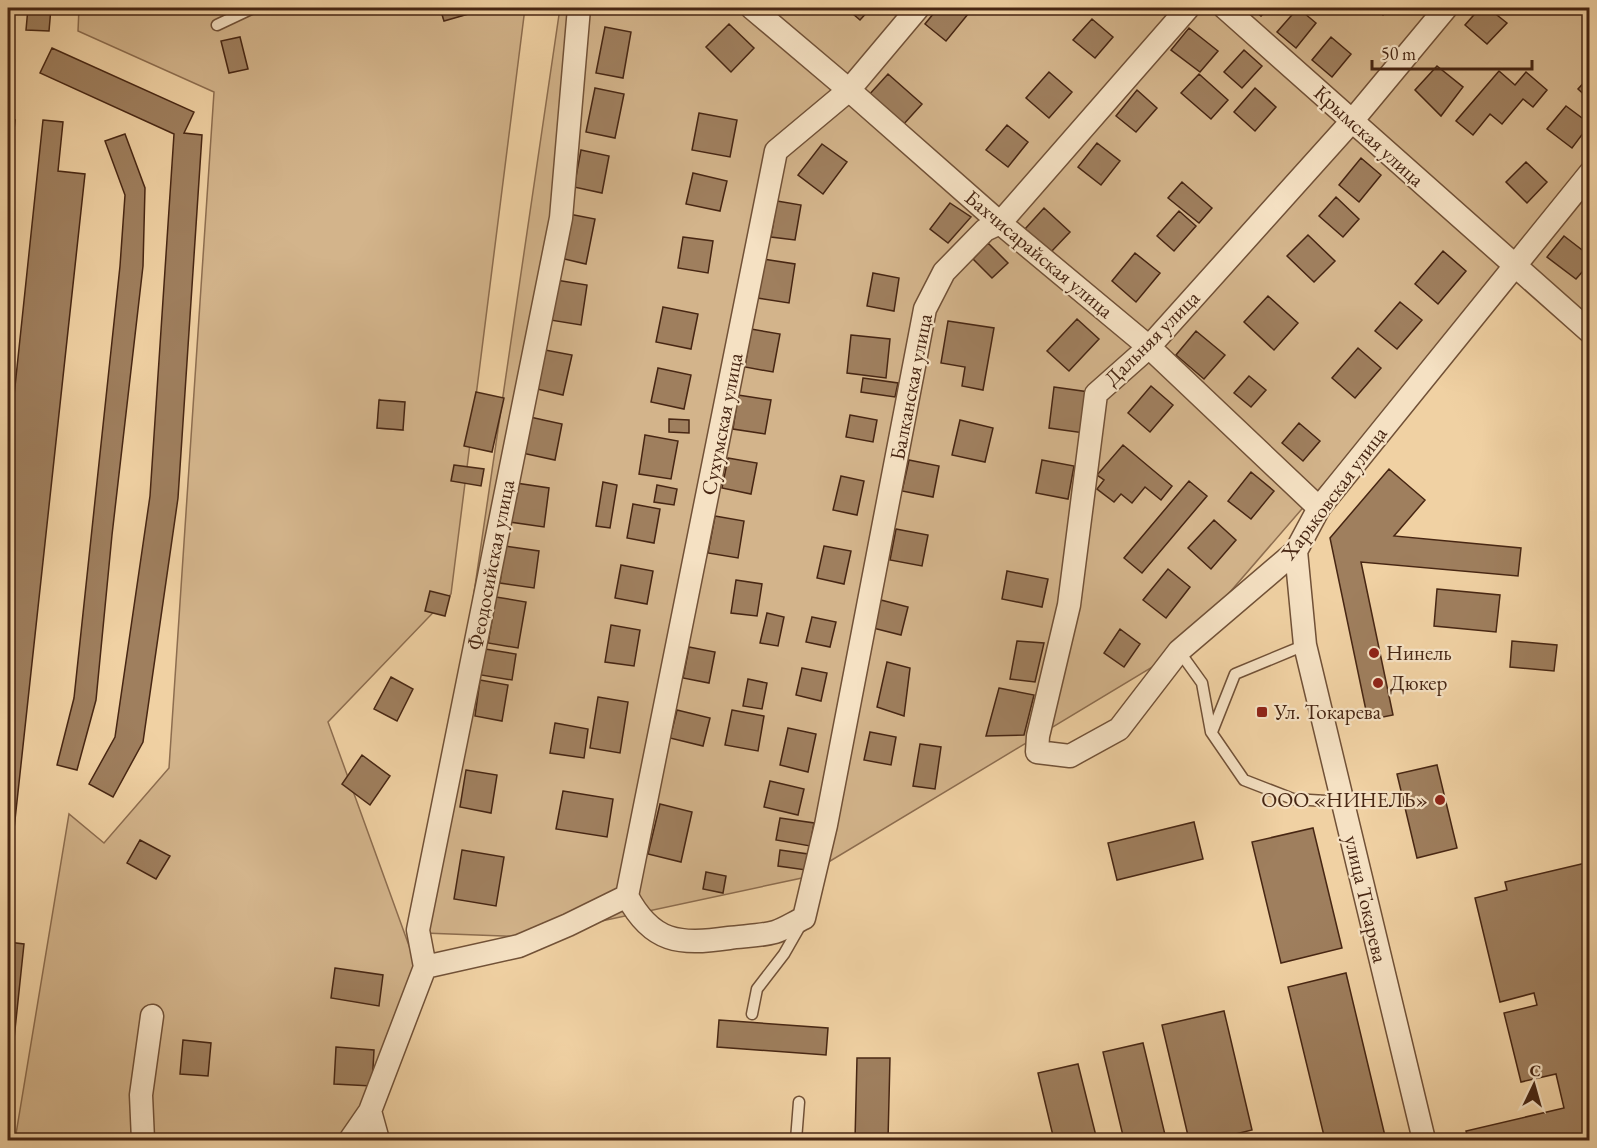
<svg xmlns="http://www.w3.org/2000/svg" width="1597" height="1148" viewBox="0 0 1597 1148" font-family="'EB Garamond',serif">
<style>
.green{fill:#d3b48b;stroke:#8d6d4f;stroke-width:1.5;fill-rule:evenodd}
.building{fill:#9f7f5e;stroke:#472613;stroke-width:1.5}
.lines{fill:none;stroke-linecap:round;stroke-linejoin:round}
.service-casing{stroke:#715137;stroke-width:13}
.minor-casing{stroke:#715137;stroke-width:25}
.service{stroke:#f5e1c3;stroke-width:10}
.minor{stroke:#f5e1c3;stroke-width:22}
.poi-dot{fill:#8f2418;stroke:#f5e1c3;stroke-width:2}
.labels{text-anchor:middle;stroke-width:4.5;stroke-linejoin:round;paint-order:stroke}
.street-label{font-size:21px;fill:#472613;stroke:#f5e1c3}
.poi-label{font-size:21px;fill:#472613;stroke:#f5e1c3;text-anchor:start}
</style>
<rect width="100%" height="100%" fill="#f0d1a3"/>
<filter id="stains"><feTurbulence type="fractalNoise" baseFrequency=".00333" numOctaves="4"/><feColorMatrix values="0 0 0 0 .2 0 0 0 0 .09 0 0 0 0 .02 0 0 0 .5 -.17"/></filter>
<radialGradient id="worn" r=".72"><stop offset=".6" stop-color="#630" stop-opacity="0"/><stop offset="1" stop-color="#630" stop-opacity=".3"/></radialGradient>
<path class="green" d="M79 8H440L444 20 472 13 471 8H525L451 594 328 722 416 965 369 1140H15L69 814 104 843 169 768 214 92 78 31ZM380 400 403 430H402L377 428Z
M560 8H1589V332L1513 265 1179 651 802 878 527 937 424 933Z"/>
<path class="building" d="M28 8H51L49 31 26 30Z
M440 8H471L472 13 444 21Z
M846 8H871L860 20Z
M938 8H973L946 41 925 24Z
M1251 8H1269L1261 16Z
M1298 8 1316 23 1296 48 1277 32Z
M1375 8H1390L1383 15Z
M1480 8H1488L1507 23 1487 44 1465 25Z
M1092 19 1113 37 1095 58 1073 40Z
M729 24 754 48 731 72 706 47Z
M605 27 631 32 623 78 596 73Z
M1189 28 1218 51 1200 72 1171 50Z
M240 37 248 69 229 73 221 41Z
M1331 37 1351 54 1332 77 1312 60Z
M52 48 194 112 184 133 202 135 178 498 143 742 113 797 89 784 115 737 150 496 174 134 40 73Z
M1244 50 1262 66 1242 88 1224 72Z
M1437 66 1463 87 1441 116 1415 90Z
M1499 71 1515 85 1526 72 1547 90 1533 107 1523 99 1502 124 1490 114 1473 135 1456 121Z
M1049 72 1072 92 1049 118 1026 98Z
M888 74 922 104 902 126 868 96Z
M1199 74 1228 100 1211 119 1181 93Z
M1590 76V100L1578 89Z
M595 88 624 94 615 138 586 132Z
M1255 88 1276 107 1255 131 1234 112Z
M1137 90 1157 108 1136 132 1116 116Z
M1566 106 1590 124 1572 148 1547 129Z
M699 113 737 120 730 157 692 150Z
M8 120H15L8 188Z
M43 120 63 122 58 171 85 174 14 829 8 828V453Z
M1007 125 1028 142 1008 167 986 150Z
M125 134 145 188 143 266 112 535 96 700 77 770 57 765 74 698 120 266 125 195 105 141Z
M1097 143 1120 161 1101 185 1078 167Z
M822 144 847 162 823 194 798 175Z
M581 150 609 156 602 193 574 187Z
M1361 158 1381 175 1359 202 1339 185Z
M1526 162 1547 182 1527 203 1506 182Z
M693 173 727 181 720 211 686 204Z
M1182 182 1212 208 1199 223 1168 198Z
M1336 197 1359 219 1343 237 1319 216Z
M777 201 801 205 795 240 771 237Z
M950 203 971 217 948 243 930 229Z
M1044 208 1070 232 1051 252 1025 229Z
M1179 211 1196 226 1174 251 1157 236Z
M569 214 595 219 586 264 560 258Z
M1308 235 1335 261 1314 282 1287 256Z
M1564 236 1590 256V263L1576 279 1547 257Z
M683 237 713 241 708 273 678 268Z
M988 243 1008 263 992 278 973 259Z
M1443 251 1466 271 1438 304 1415 284Z
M1135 253 1160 273 1136 302 1112 281Z
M763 259 795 264 789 303 757 298Z
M873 273 899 278 894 311 867 306Z
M556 280 587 285 581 325 550 320Z
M1268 296 1298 323 1274 350 1244 322Z
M1400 302 1422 320 1397 349 1375 331Z
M663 307 698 314 691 349 656 342Z
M1077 319 1099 339 1069 371 1047 351Z
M948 321 994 328 983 390 962 386 965 367 941 363Z
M751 329 780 334 773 372 745 367Z
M1196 331 1225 355 1204 379 1176 355Z
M851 335 890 339 886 378 847 373Z
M1358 348 1381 368 1355 398 1332 378Z
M545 350 572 355 563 395 537 389Z
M658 368 691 375 684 409 651 402Z
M1249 376 1266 390 1251 407 1234 393Z
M863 378 898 383 895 397 861 392Z
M1151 386 1173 405 1150 432 1128 413Z
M1054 387 1089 392 1084 433 1049 428Z
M476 392 504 398 492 452 464 446Z
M738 395 771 400 765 434 733 429Z
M379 400 405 402 403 430 377 428Z
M850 415 877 420 873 442 846 437Z
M530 417 562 424 555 460 522 453Z
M669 419 689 420V433L669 432Z
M960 420 993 428 985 462 952 455Z
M1299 423 1320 441 1303 461 1282 443Z
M645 435 678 441 671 479 639 474Z
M1123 445 1172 486 1161 500 1145 487 1132 503 1121 494 1114 502 1097 489 1104 480 1097 475Z
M728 458 757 463 751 494 722 488Z
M909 460 939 466 933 497 902 491Z
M1042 460 1074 466 1068 499 1036 493Z
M454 465 484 469 481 486 451 481Z
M1389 469 1425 500 1394 536 1521 548 1518 576 1361 562 1393 715 1368 720 1330 538Z
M1251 472 1274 491 1251 519 1228 501Z
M841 476 864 481 857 515 833 510Z
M1189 481 1207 496 1142 573 1124 558Z
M603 482 617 485 610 528 596 526Z
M516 483 549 488 544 527 510 522Z
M657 485 677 489 674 505 654 502Z
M633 504 660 509 654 543 627 538Z
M715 516 744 521 738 558 708 553Z
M1214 520 1236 540 1211 569 1188 548Z
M896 529 928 535 922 566 890 560Z
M505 546 539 551 534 588 500 583Z
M824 546 851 551 844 584 817 578Z
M621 565 653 571 647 604 615 598Z
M1168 569 1190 587 1166 618 1143 600Z
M1007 571 1048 579 1042 607 1002 599Z
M736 580 762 584 757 616 731 613Z
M1437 589 1500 595 1496 632 1434 626Z
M430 591 450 596 445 616 425 611Z
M496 597 526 602 518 648 488 643Z
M881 600 908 607 901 635 873 628Z
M767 613 784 617 778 646 760 643Z
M812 617 836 622 830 647 806 642Z
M611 625 640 630 634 666 605 662Z
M1120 629 1140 644 1124 667 1104 653Z
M1017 641 1044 643 1035 682 1010 679Z
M1512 641 1557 645 1554 671 1510 667Z
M689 647 715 652 709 683 683 678Z
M485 649 516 654 512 680 481 675Z
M887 662 910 668 904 716 877 707Z
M802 668 827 673 821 701 796 695Z
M391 677 413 689 397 721 374 709Z
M748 679 767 683 762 709 743 706Z
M480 680 508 685 502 721 475 716Z
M999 688 1034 695 1024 735 986 736Z
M598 697 628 702 620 753 590 748Z
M677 710 710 718 703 746 670 738Z
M732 710 764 716 758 751 725 745Z
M555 723 588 729 584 758 550 753Z
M788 728 816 734 808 772 780 765Z
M870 732 896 737 891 765 864 760Z
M920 744 941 747 935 789 913 786Z
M362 755 390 776 370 805 342 784Z
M1437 765 1457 848 1417 858 1397 774Z
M466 770 497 775 491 813 460 807Z
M770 781 804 789 798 815 764 807Z
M563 791 613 799 607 837 556 829Z
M660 804 692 812 681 862 648 854Z
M780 818 814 823 810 846 776 840Z
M1194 822 1203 859 1117 880 1108 843Z
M1313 828 1342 948 1281 963 1252 842Z
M140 840 170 856 156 879 127 863Z
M462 850 504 857 496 906 454 899Z
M780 850 808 854 806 870 778 866Z
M1590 862V1140H1469L1466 1131 1564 1108 1556 1074 1521 1082 1504 1013 1537 1005 1534 993 1500 1002 1475 898 1507 890 1505 882Z
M706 872 726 876 723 893 703 889Z
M8 942 24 944 8 1096Z
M335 968 383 975 379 1006 331 998Z
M1346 973 1385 1136 1365 1140H1325L1288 987Z
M1224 1011 1252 1130 1211 1140H1189L1162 1025Z
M719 1020 828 1028 826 1055 717 1047Z
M183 1040 211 1043 208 1076 180 1074Z
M1143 1043 1166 1139 1124 1140 1103 1052Z
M336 1047 374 1050 372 1086 334 1084Z
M857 1058H890L888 1140H855Z
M1078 1064 1097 1140H1054L1038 1073Z"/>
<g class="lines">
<defs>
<path id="service" d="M217 25 253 8
M1179 651 1202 683 1211 732 1244 780 1293 799 1343 802
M1212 732 1235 674 1305 645
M752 1014 757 989 784 954 800 926
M796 1140 799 1102"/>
<path id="minor" d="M752 8 849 90 1000 223 1149 347 1319 508
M1225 8 1590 332
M1446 8 1352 121 1149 347 1096 394 1069 605 1038 736 1037 752 1070 756 1119 729 1179 651 1296 551 1319 508 1590 173
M1296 551 1305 645 1424 1140
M627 896 776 151 849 90 918 8
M425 967 519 946 568 925 627 896C652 943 679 945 729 938 743 936 761 936 775 932 785 929 795 922 804 918L826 825 925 309 944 272 985 230 1000 223 1188 8
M370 1111 378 1140
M143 1140 141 1095 152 1016
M350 1140 370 1111 425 967 418 930 561 218 579 8"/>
</defs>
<use href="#service" class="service-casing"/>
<use href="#minor" class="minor-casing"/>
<use href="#service" class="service"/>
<use href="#minor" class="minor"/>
</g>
<g class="poi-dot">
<circle cx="1374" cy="653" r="6"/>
<circle cx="1378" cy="683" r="6"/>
<rect x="1256" y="706" width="12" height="12" rx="3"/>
<circle cx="1440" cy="800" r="6"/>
</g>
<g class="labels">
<g class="street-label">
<text transform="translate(1369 136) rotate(42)" y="7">Крымская улица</text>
<text transform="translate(1039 254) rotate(40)" y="7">Бахчисарайская улица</text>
<text transform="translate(1152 338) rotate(-45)" y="7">Дальняя улица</text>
<text transform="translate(911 387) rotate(-79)" y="7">Балканская улица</text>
<text transform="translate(722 424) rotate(-79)" y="7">Сухумская улица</text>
<text transform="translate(1334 493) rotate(-53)" y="7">Харьковская улица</text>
<text transform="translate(491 565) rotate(-79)" y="7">Феодосийская улица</text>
<text transform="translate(1366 899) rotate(77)" y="7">улица Токарева</text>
</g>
<g class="poi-label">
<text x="1386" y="660">Нинель</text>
<text x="1390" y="690">Дюкер</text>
<text x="1274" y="719">Ул. Токарева</text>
<text x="1428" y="807" text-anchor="end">ООО «НИНЕЛЬ»</text>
</g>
</g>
<rect width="1597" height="1148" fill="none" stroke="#f0d1a3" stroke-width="30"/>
<rect x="9" y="9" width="1579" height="1130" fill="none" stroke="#472613" stroke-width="3"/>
<rect x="15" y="15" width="1567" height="1118" fill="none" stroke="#472613" stroke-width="1.5"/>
<g transform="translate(1534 1085) rotate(5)" stroke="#f5e1c3" stroke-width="4.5" paint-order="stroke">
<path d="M0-4.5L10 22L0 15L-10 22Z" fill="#472613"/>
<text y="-9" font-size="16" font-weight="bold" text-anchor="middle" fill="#472613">С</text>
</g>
<path d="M1372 60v9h160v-9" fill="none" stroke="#472613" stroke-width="3"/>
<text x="1381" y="60" font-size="18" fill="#472613" stroke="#f5e1c3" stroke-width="4.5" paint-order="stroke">50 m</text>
<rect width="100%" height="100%" filter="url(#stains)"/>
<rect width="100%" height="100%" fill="url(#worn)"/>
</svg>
